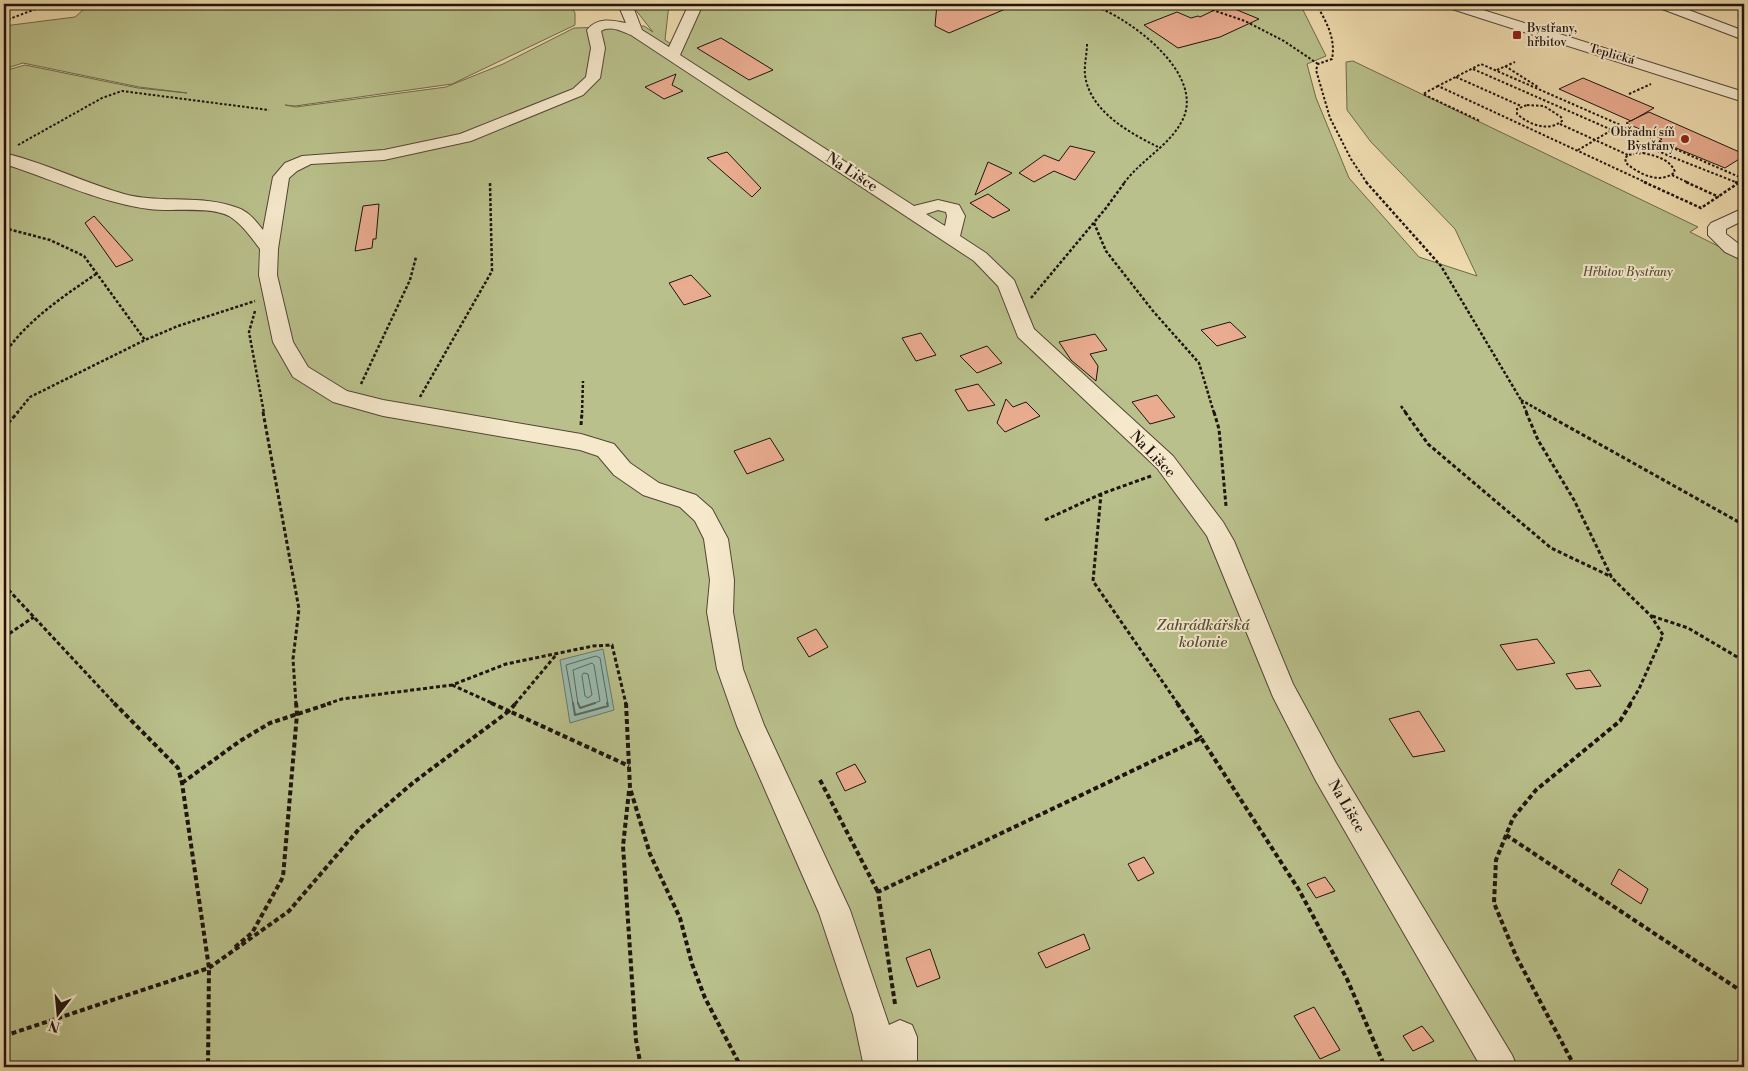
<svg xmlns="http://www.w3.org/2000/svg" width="1748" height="1071" viewBox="0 0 1748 1071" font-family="'Libre Bodoni',serif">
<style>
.green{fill:#b9c08b;stroke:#6c6a4c}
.water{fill:#9abbae;stroke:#68786e}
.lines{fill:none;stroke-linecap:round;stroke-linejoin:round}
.shore-far1{stroke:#5c685e;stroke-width:1}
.shore{stroke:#5c685e;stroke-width:2}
.building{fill:#eaac90;stroke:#1e140d}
.minor-casing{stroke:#524636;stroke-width:2}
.path-far3{stroke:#1e140d;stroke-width:2;stroke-dasharray:2.5 2;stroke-linecap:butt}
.path-far2{stroke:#1e140d;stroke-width:2.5;stroke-dasharray:3 2;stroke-linecap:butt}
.path-far1{stroke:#1e140d;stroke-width:3;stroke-dasharray:4 2.5;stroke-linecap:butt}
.path{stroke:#1e140d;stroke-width:4;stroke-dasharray:5 3;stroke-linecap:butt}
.minor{fill:#f5e8cb;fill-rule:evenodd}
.poi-dot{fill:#8f2418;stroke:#f5e8cb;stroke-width:2}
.labels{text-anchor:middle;stroke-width:4;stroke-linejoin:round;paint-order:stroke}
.far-poi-label{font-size:12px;fill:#1e140d;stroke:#f5e8cb;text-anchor:start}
.far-street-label{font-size:12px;fill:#1e140d;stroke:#f5e8cb}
.far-park-label{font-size:12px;font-style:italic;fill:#545039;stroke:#f5e8cb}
.street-label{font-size:15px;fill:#1e140d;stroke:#f5e8cb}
.park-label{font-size:15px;font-style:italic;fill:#545039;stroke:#f5e8cb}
</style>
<rect width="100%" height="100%" fill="#efdcaf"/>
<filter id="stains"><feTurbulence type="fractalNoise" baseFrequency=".004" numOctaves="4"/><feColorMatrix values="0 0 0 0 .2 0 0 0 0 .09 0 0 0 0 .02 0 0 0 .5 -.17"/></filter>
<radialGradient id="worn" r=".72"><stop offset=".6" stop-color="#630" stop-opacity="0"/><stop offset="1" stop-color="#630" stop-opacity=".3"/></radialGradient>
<path class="green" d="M90 4H570L575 13V25L452 84 295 106 285 105 296 107 446 87 503 64 574 28 644 26 653 32 631 4H669L665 40 680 50 702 4H1300L1326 56 1307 64 1316 98 1349 178 1419 257 1477 276 1455 229 1371 142 1347 110 1346 62 1353 61 1698 227 1690 232 1744 259V1067H4V71L25 65 138 88 187 93 139 87 23 63 4 69V26L75 17Z"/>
<path class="water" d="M603 649 614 710 570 723 560 660Z"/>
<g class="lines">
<path class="shore-far1" d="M584 673 588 674 592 695 588 698 585 696 582 676Z
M573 704 566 665 596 656 600 658 608 704
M578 704 573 670 592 663 594 665 600 701 592 704"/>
<path class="shore" d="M573 703 575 715 608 706 607 703
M578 703 580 708 595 703"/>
</g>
<path class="building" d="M937 4H1017L949 33 935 26Z
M1225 5 1259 19 1220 37 1178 48 1144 25 1177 12 1191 18 1198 16 1200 17Z
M721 38 773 70 749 80 697 48Z
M676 74 672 85 683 91 664 99 645 87Z
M1583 78 1609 89 1654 108 1631 121 1559 89Z
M1649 112 1744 154V156L1725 168 1659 141 1662 139 1626 123Z
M1070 146 1095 152 1075 180 1054 171 1034 182 1019 173 1044 155 1059 161Z
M727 152 761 188 752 197 707 158Z
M988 162 1012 173 975 195Z
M988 194 1010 210 993 218 970 203Z
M379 204 376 239H373L372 248 355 251 363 206Z
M94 216 133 260 116 267 85 223Z
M691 275 711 296 684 305 669 283Z
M1230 322 1246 337 1217 346 1201 330Z
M921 333 936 355 916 361 902 338Z
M1095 334 1107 350 1090 354 1098 366 1096 381 1071 360 1059 342Z
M987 346 1002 363 977 373 960 356Z
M978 384 995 405 968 411 955 390Z
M1157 395 1175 417 1150 424 1132 402Z
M1006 399 1013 407 1026 402 1040 416 1005 432 997 423Z
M770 438 784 460 747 474 734 451Z
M816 629 828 647 809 657 797 638Z
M1537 639 1555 663 1517 670 1500 645Z
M1590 670 1601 686 1576 689 1566 674Z
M1419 711 1445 751 1413 757 1389 719Z
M855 764 866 782 845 791 836 773Z
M1144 857 1154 873 1138 881 1128 864Z
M1619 869 1648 889 1641 904 1611 884Z
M1325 877 1335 891 1316 898 1307 884Z
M1084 934 1090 949 1046 968 1038 953Z
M930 949 940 978 917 987 906 958Z
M1314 1007 1340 1050 1320 1059 1294 1016Z
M1422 1026 1434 1041 1413 1051 1403 1036Z"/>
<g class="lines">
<defs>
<path id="minor" d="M618 4H632L642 30 669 47 689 4H703L680 55 914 206 938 200 959 205 965 216 960 236 986 253 1014 280 1034 329 1173 456 1223 522 1234 541 1293 684 1336 763 1512 1055 1517 1067H1481L1316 781 1273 697 1207 536 1157 468 1018 337 998 286 974 261 631 35C621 31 611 25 601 31L605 48 600 78 583 95 471 141 384 160 311 164 297 171 289 178 278 249 277 275 293 342 308 367 347 391 383 400 581 434 614 444 630 463 659 483 696 495 712 509 728 539 734 580 733 612 743 669 764 725 850 910 889 1025 900 1020 912 1025 917 1037V1067H864L853 1015 819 913 737 726 717 669 707 612 710 580 704 539 695 521 680 507 643 495 614 475 598 456 580 450 383 416 333 402 293 377 273 342 259 275 260 249C251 237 242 224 229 216 209 206 172 212 149 209 102 203 56 181 11 166L4 169V155L8 154C48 164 85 183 124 194 161 204 202 194 238 208 249 212 256 221 263 230L273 177 285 163 302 156 384 150 460 134 573 89 586 77 591 48 587 30C597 17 612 20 626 23ZM938 210 946 212 947 216 945 226 926 214Z
M1444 4H1464L1744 92V102L1483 19 1446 7Z
M1655 4H1673L1744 31V40L1657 7Z
M1744 208V220L1726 229V234L1744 248V261L1725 252 1708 235V227L1711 223Z"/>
</defs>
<use href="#minor" class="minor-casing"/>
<path class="path-far3" d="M1089 4C1128 16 1207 74 1182 121 1169 146 1141 160 1124 183
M1195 4 1245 21 1284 41 1318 64
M1316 4C1326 21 1336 38 1332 59L1318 64 1316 70 1330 118 1351 159 1367 183
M4 21 49 4
M1087 44C1087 54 1084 65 1085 75 1090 112 1130 133 1160 148
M1505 66 1538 87
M1473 69 1612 130 1578 150
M1497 70 1515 62
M1456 77 1521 106
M1438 86 1423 94 1480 121
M1629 94 1651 84
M1527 105 1544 106 1561 117 1562 121C1548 132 1530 125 1517 114V109Z
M1560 124 1628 155
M1612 130 1667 155 1738 183
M18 145 102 98 122 91 269 110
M1643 153C1656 156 1670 159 1675 172 1660 185 1639 174 1626 163L1625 158 1628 155Z
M1672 175 1689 183
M1647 183 1438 86 1481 64 1744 179 1738 183"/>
<path class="path-far2" d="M1366 182 1441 266 1521 400 1527 413
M1644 182 1701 208 1740 182
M1686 182 1719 197
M1735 182 1744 185
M1094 223 1106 251 1153 311 1199 363 1214 413
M4 228 50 240 84 256 145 340
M1031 298 1106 208 1125 182
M255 311 249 332 264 413
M4 354C29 319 61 298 96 274
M361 384 410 280 416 257
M420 397 492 271 490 183
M1521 400 1544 413
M1401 406 1406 413
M17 413 30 397 145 340 178 326 255 301
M582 413 583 381"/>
<path class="path-far1" d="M263 412 299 609 293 659 296 704
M1214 412 1219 429 1226 506
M1405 412 1428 444 1551 548 1612 577
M1526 412 1538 440 1574 500 1612 578 1651 616 1663 635 1639 689 1630 704
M1542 412 1744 525
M581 425 582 412
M4 428 18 412
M1151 476 1101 494 1093 581 1178 704
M1045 520 1101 494
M4 585 115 704
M1652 616 1688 628 1744 661
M4 637 34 617
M452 685 494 704
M327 704 342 699 452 685 506 664 593 646 612 645 626 704
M515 704 556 655"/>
<path class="path" d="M114 703 178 768 182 783 209 968 208 1067
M491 703 509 711 516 703
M626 703 630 788 650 854 680 918 692 964 705 998 741 1067
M1177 703 1201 738
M820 780 878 892
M182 783 240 741 270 723 331 703
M629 791 623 846 636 1040 641 1067
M1506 835 1744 993
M235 947 252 933 283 877 297 714 296 703
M895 1004 878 892 1201 738 1299 890 1347 979 1385 1067
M4 1036 209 968 289 911 359 829 414 782 509 711 629 766
M1575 1067 1516 956 1494 903 1496 860 1513 818 1536 790 1620 721 1631 703"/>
<use href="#minor" class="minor"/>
</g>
<g class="poi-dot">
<rect x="1512" y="30" width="10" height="10" rx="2.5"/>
<circle cx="1685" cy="139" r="5"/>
</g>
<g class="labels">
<g class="far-poi-label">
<text x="1527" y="32">Bystřany,<tspan x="1527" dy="14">hřbitov</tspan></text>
<text x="1675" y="136" text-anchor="end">Obřadní síň<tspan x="1675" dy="14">Bystřany</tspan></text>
</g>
<g class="far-street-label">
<text transform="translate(1612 54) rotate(16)" y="4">Teplická</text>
</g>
<g class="far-park-label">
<text x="1628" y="276">Hřbitov Bystřany</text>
</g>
<g class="street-label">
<text transform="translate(852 172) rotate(33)" y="5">Na Lišce</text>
<text transform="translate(1153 454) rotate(46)" y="5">Na Lišce</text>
<text transform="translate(1347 806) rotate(60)" y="5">Na Lišce</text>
</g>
<g class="park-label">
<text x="1203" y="630">Zahrádkářská<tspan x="1203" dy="17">kolonie</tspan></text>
</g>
</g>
<rect width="1748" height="1071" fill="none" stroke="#efdcaf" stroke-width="20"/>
<rect x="5" y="5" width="1738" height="1061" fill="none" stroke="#1e140d" stroke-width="2.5"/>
<rect x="10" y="10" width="1728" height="1051" fill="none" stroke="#1e140d"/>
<g transform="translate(58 1014) rotate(196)" stroke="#f5e8cb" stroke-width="4" paint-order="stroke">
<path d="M0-4L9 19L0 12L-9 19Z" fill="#1e140d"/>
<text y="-8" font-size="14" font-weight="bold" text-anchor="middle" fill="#1e140d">N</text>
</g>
<rect width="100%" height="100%" filter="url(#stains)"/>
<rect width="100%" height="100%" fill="url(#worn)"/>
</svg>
